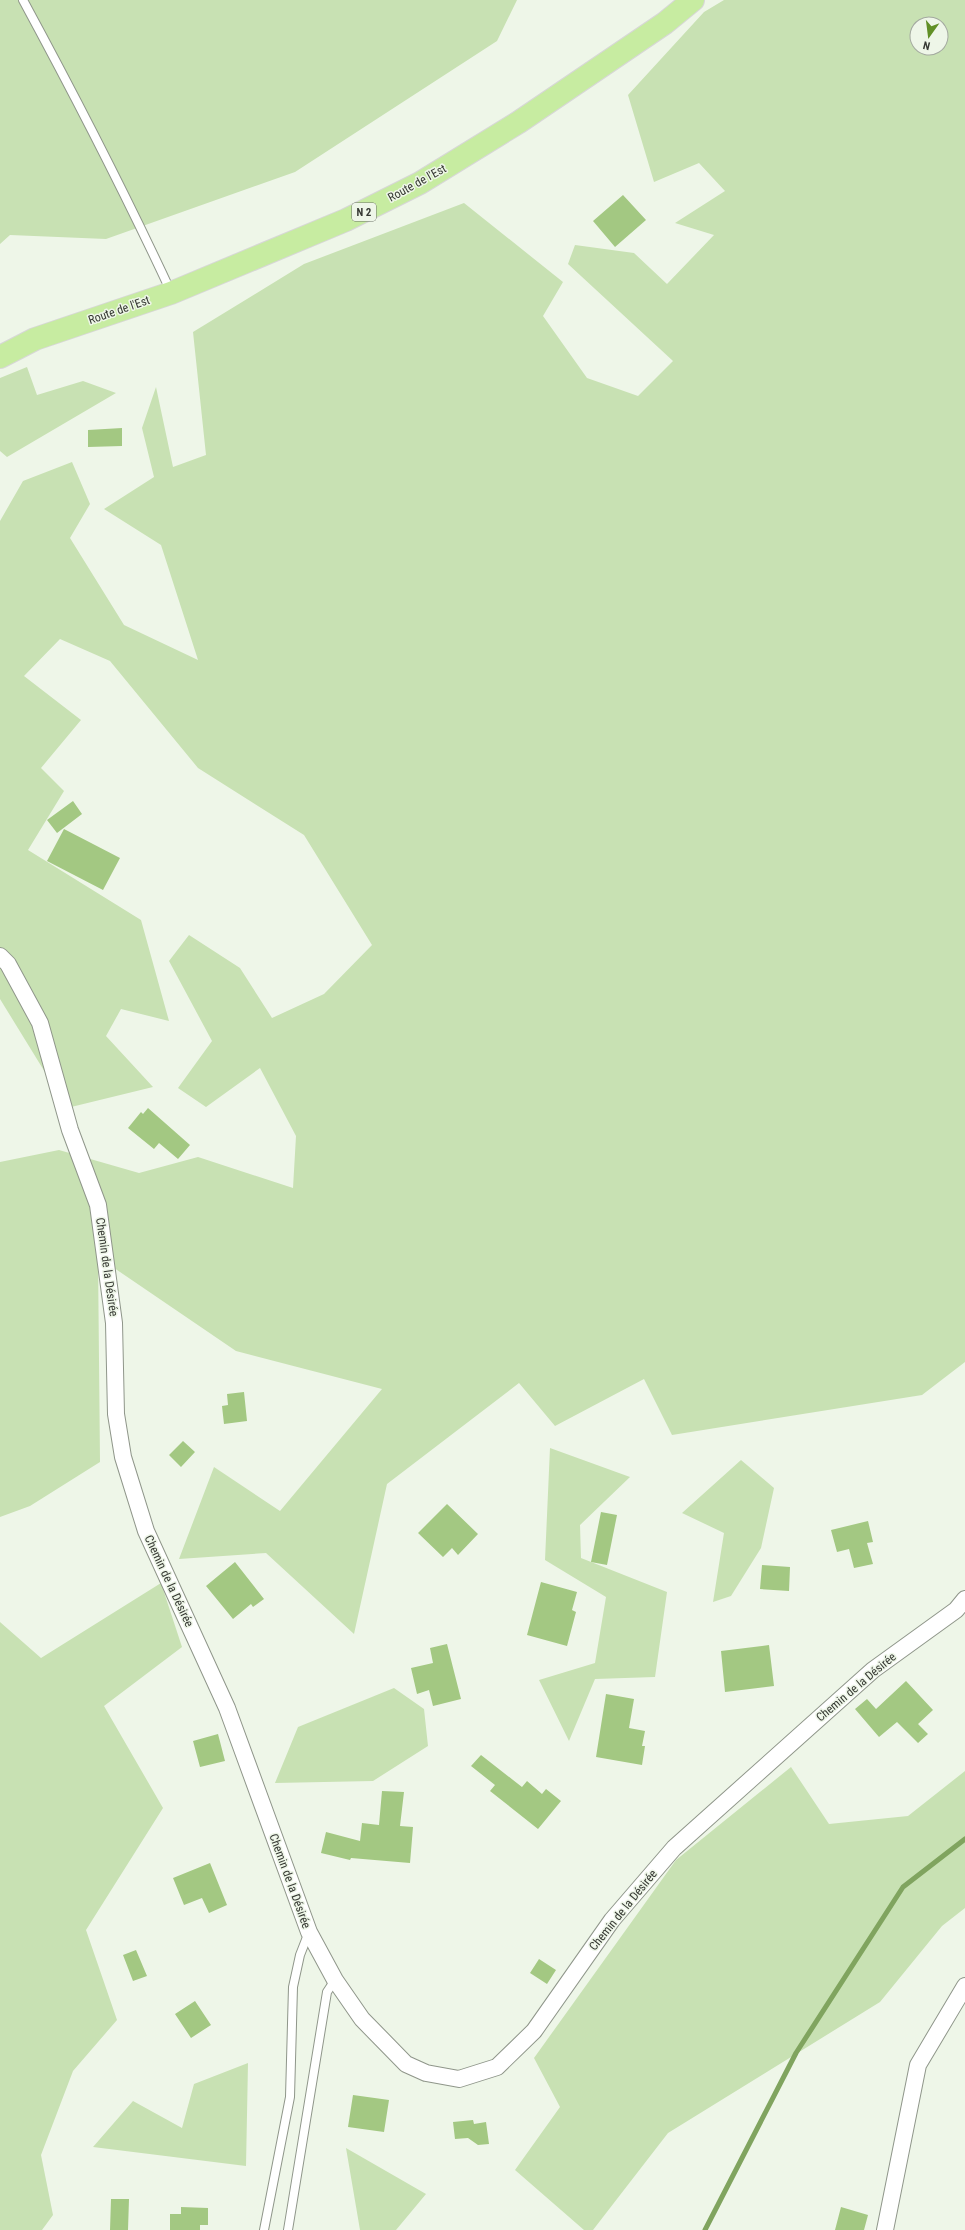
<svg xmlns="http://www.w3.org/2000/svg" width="965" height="2230" viewBox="0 0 965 2230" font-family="'Roboto Condensed',sans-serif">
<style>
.green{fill:#c8e1b3;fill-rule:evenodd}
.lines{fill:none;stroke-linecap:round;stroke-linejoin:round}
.stream{stroke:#80a45f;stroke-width:5}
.building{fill:#a3c882}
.lane-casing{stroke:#8f968a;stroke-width:10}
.street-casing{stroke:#8f968a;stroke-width:18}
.primary-casing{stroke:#d7d7d6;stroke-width:24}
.lane{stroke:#fff;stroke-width:8}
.street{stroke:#fff;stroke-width:16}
.primary{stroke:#c7eca1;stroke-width:22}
.labels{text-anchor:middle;stroke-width:3;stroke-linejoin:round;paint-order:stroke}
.shield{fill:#eef6e8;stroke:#6d7269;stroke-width:1}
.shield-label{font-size:11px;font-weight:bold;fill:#363933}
.street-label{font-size:12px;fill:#363933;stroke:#eef6e8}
</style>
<rect width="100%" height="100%" fill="#eef6e8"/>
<path class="green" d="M0 0H517L497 41 295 172 106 239 10 235 0 244Z
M724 0H965V1362L922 1395 672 1435 644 1379 555 1426 519 1383 387 1484 354 1634 266 1553 179 1559 214 1467 280 1511 382 1389 236 1351 98 1257 100 1462 30 1506 0 1517V1162L59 1150 139 1173 198 1157 293 1188 296 1136 260 1068 206 1107 178 1088 212 1041 169 961 189 935 240 968 272 1018 324 994 372 945 304 835 198 768 110 661 60 639 24 676 81 720 41 768 64 791 28 850 141 920 169 1021 121 1009 106 1036 153 1087 67 1108 0 999V521L23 481 72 462 90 504 70 538 124 625 198 660 161 545 104 509 154 477 142 428 156 387 173 467 206 455 193 332 304 264 464 203 563 282 543 316 587 378 638 396 673 361 568 264 575 245 634 253 667 284 714 235 675 223 725 191 699 163 654 182 628 95 704 12ZM917 24H941V48H917Z
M27 367 37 395 83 381 116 393 7 457 0 451V378Z
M550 1448 630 1477 580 1525 581 1558 667 1592 655 1677 595 1679 569 1741 539 1680 595 1663 606 1597 545 1560Z
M741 1460 774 1488 761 1548 731 1596 713 1602 724 1533 682 1513Z
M161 1583 182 1647 104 1706 163 1808 86 1930 117 2020 73 2071 41 2155 53 2215 42 2230H0V1622L41 1658Z
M394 1688 424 1709 428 1746 373 1781 275 1783 298 1727Z
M791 1767 829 1824 908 1816 965 1771V1908L942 1926 880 2002 668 2133 593 2230H584L515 2170 560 2107 534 2058 676 1860Z
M248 2063 246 2166 93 2147 133 2101 182 2128 194 2084Z
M346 2148 426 2194 396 2230H360Z"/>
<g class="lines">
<path class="stream" d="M705 2230 796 2053 903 1887 965 1839"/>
</g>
<path class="building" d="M623 195 646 220 615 247 593 221Z
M122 428V446L88 447V430Z
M73 801 82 814 57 833 47 820Z
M64 829 120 858 103 890 47 861Z
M148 1108 190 1145 178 1159 159 1143 154 1149 128 1128 141 1112 143 1114Z
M244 1392 247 1421 224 1424 222 1406 228 1405 227 1394Z
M183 1441 195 1452 181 1467 169 1455Z
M447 1504 478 1534 458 1555 452 1548 443 1557 418 1533Z
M601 1512 617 1515 607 1565 591 1562Z
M868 1521 873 1542 867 1543 873 1564 854 1568 849 1549 837 1552 831 1530Z
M235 1562 264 1599 253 1607 251 1604 233 1619 206 1586Z
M762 1565 790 1567 789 1591 760 1589Z
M541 1582 577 1592 572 1610 576 1612 567 1646 527 1635Z
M447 1644 461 1699 433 1706 429 1690 417 1694 411 1668 433 1663 430 1648Z
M769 1645 774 1686 725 1692 721 1651Z
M906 1681 933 1710 918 1724 928 1734 918 1743 897 1722 879 1737 855 1709 867 1699 876 1709Z
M606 1694 634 1699 629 1728 645 1731 642 1746H645L642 1765 596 1757Z
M218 1734 225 1761 200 1767 193 1741Z
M481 1755 522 1787 527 1781 542 1794 546 1789 561 1801 538 1829 490 1791 495 1785 471 1766Z
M382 1791 404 1792 400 1826 413 1827 410 1863 351 1858 350 1860 321 1853 326 1832 360 1841 362 1823 379 1825Z
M210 1863 227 1905 209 1913 202 1898 184 1905 173 1878Z
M136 1950 147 1976 133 1981 123 1955Z
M539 1959 556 1970 547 1984 530 1973Z
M195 2001 211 2025 191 2038 175 2014Z
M353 2095 389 2100 384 2132 348 2127Z
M473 2120 474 2124 486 2122 489 2144 478 2145 468 2138 455 2139 453 2122Z
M111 2199H129L128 2230H110Z
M181 2207 208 2208V2225H200V2230H170V2214H181Z
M841 2207 868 2215 864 2230H835Z"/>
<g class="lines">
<defs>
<path id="lane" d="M23 0C75 96 125 193 171 292
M264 2230 290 2097 293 1987 300 1955 309 1932
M288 2230 327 1992 335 1980"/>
<path id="street" d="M0 956 8 964 40 1023 70 1130 98 1205 114 1323 116 1414 123 1457 146 1531 227 1708 309 1932 335 1980 362 2019 406 2064 426 2073 459 2079 497 2067 534 2031 612 1920 674 1848 873 1670 956 1610 965 1599
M885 2230 918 2065 965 1986"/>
<path id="primary" d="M0 357 35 339 171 293 346 220 420 183 519 122 665 23 693 0"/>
</defs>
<use href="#lane" class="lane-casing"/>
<use href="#street" class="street-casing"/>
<use href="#primary" class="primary-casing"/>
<use href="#lane" class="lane"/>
<use href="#street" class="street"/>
<use href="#primary" class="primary"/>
</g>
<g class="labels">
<rect class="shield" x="352" y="203" width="24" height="18" rx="3"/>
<g class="shield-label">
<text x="364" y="216">N 2</text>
</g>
<g class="street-label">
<text transform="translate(417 183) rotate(-29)" y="4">Route de l'Est</text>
<text transform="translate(119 310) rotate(-19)" y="4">Route de l'Est</text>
<text transform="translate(107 1267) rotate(82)" y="4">Chemin de la Désirée</text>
<text transform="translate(169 1581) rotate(65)" y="4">Chemin de la Désirée</text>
<text transform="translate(856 1687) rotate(-40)" y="4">Chemin de la Désirée</text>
<text transform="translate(290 1881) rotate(70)" y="4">Chemin de la Désirée</text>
<text transform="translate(623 1910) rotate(-51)" y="4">Chemin de la Désirée</text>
</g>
</g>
<g transform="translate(929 36) rotate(194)"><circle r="19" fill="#eef6e8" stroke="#a4aaa0"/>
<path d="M0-3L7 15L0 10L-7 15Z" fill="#619026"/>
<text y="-6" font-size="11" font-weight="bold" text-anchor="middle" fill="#363933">N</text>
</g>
</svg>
